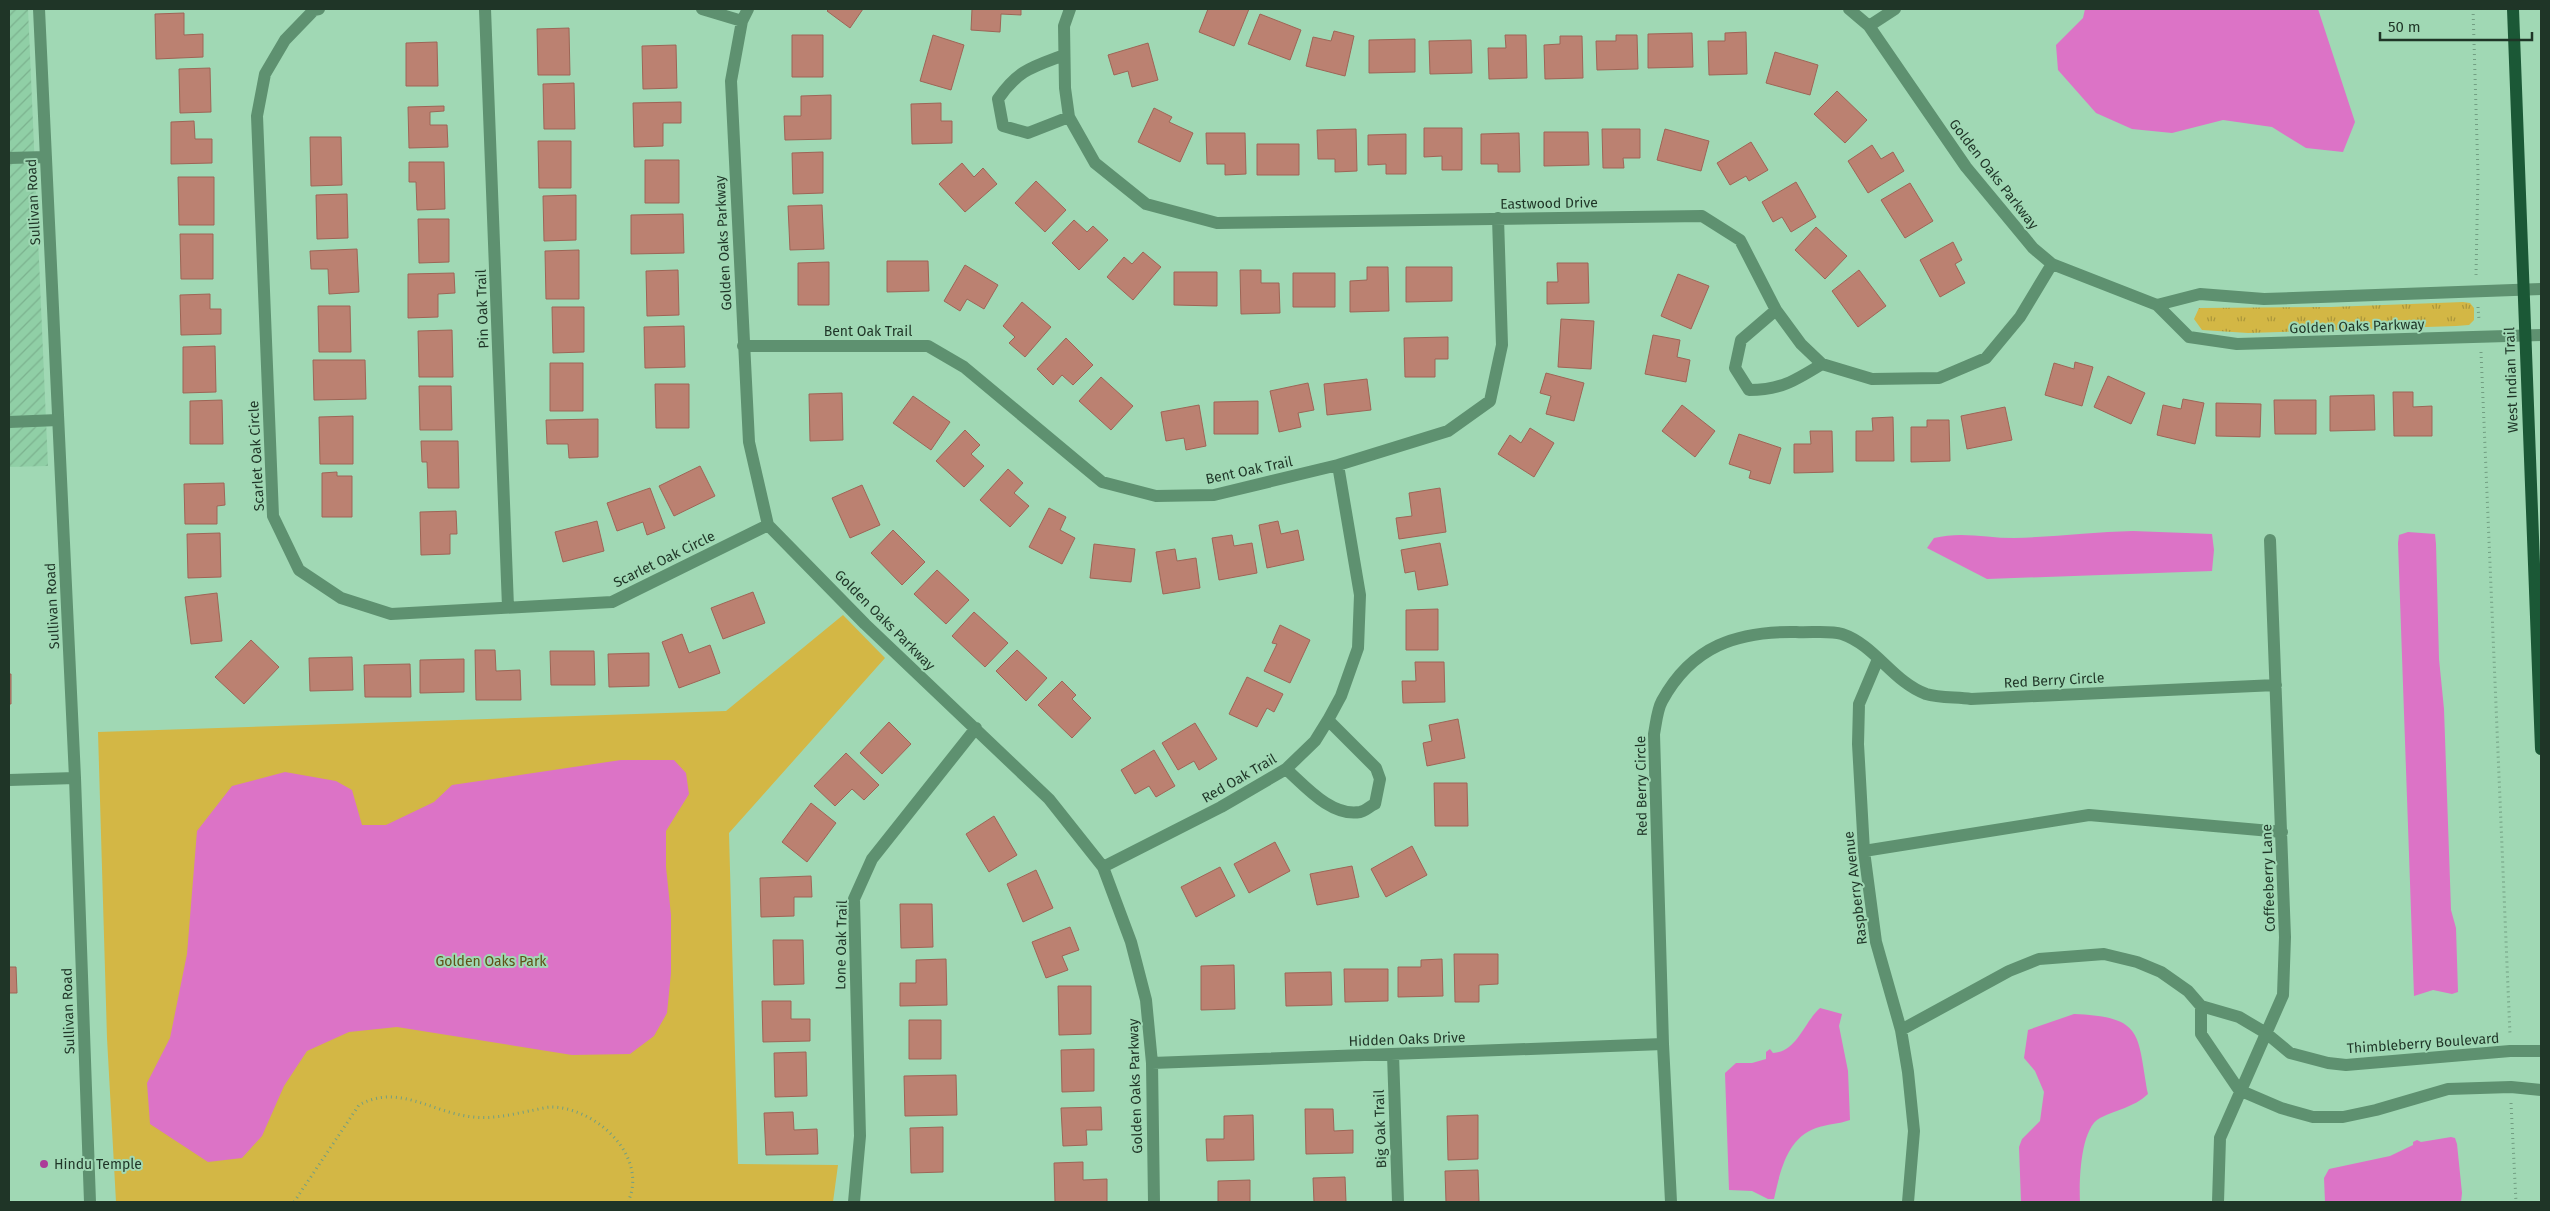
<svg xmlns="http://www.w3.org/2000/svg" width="2550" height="1211" viewBox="0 0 2550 1211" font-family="'Fira Sans',sans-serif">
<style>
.industrial{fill:url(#industrial-furrows)}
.grass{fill:url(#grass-tufts)}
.park{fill:#d3b745}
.water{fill:#dc73c6}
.building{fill:#bb8171;stroke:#9d6556}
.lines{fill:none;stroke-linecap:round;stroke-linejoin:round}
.path{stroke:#729e82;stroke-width:3;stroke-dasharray:1 4;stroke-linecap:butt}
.minor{stroke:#5e9170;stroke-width:12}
.major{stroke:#1b5836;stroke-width:12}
.poi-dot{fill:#ac3c98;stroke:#a0d8b4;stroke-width:2}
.labels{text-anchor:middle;stroke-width:4;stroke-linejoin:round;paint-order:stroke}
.street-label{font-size:14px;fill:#1f3527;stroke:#a0d8b4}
.park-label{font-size:14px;fill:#5f5217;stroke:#a0d8b4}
.poi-label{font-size:14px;fill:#1f3527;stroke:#a0d8b4;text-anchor:start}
</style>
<defs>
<pattern id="industrial-furrows" width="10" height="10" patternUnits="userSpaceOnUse" patternTransform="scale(1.25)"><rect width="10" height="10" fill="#90cfa6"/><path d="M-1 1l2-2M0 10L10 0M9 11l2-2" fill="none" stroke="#7cb28f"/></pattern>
<pattern id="grass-tufts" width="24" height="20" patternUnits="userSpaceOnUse" patternTransform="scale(1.25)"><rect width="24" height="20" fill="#d3b745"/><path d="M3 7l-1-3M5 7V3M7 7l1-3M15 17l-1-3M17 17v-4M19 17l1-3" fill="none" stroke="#ab963a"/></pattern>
</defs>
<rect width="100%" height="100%" fill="#a0d8b4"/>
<path class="industrial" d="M9 9H28L48 466 9 467Z"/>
<path class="grass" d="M2463 302 2470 303 2474 308V320L2469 325 2456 326 2248 333 2202 330 2194 319 2199 308 2331 307Z"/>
<path class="park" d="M843 615 885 658 729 833 738 1164 838 1165 833 1202H116L107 1038 98 732 726 711Z"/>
<path class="water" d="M2085 9H2318L2355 122 2343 152 2306 148 2272 127 2223 120 2172 133 2132 129 2096 113 2058 70 2056 45 2083 18Z
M2133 531 2212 534 2214 550 2212 571 1987 579 1927 548 1934 538C1961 531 1987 538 2014 538 2054 537 2094 532 2133 531Z
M2408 532 2435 534 2436 544 2439 659 2444 709 2451 910 2456 928 2458 992 2452 994 2433 990 2414 996 2398 543 2399 535Z
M621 760H674L686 773 689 794 666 831V867L671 915V973L667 1013 654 1036 630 1054 572 1055 397 1027 349 1032 307 1051 284 1086 262 1136 242 1158 208 1162 150 1124 147 1083 170 1038 187 954 197 831 232 786 285 772 336 781 352 790 362 825H386L434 802 452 785Z
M1820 1008 1842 1014 1839 1026 1848 1071 1850 1120C1839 1124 1827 1124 1816 1128 1787 1138 1780 1172 1774 1199H1768L1752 1191 1729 1190 1725 1073 1736 1063H1752L1766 1059V1052L1770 1049 1773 1053C1797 1052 1804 1022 1820 1008Z
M2074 1014C2144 1017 2137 1033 2148 1094 2133 1108 2117 1109 2100 1118 2080 1128 2079 1183 2080 1202H2021L2019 1147 2022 1139 2040 1121 2044 1092 2035 1071 2024 1058 2028 1030Z
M2451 1137 2455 1138 2457 1144 2462 1193 2461 1202H2325L2324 1178 2329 1169 2390 1156 2413 1145V1142L2417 1140 2421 1142Z"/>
<path class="building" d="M829 9H863L850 28 827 11Z
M972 9H1021V15L1001 14 1000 32 971 30Z
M1208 9H1249L1234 46 1199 32Z
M184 13V35L203 34V57L156 59 155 14Z
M1260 14 1301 30 1290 60 1248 44Z
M569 28 570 75H538L537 29Z
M1334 31 1354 36 1345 76 1306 66 1313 37 1331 41Z
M1746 32 1747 74 1709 75 1708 41H1725V33Z
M1692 33 1693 67 1648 68V34Z
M792 35H823V77H792Z
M933 35 964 45 951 90 920 81Z
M1505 35H1526L1527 78 1489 79 1488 48H1506Z
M1616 35H1637L1638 69 1597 70 1596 41H1616Z
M1560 36H1582L1583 78 1545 79 1544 45 1560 44Z
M1415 39V72L1369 73V40Z
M1471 40 1472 73 1430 74 1429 41Z
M437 42 438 86H406V43Z
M1148 43 1158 80 1132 87 1128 71 1114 75 1108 55Z
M676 45 677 88 643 89 642 46Z
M1775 52 1818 65 1810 95 1766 83Z
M210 68 211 112 180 113 179 69Z
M574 83 575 129H544L543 84Z
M1837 91 1867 120 1845 143 1814 114Z
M831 95V139L785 140 784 116H801V96Z
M681 102V123H663V146L634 147 633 103Z
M941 103V121H952V143L912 144 911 104Z
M444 106V111L430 112V125H447L448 147 409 148 408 107Z
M1154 108 1172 117 1169 122 1193 133 1180 162 1138 142Z
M194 121 195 139H212V163L171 164V122Z
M1424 128H1462V170H1442V156L1424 157Z
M1356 129 1357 171 1335 172V159H1318L1317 130Z
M1602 129H1640V158H1623L1624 168H1603Z
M1665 129 1709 141 1701 171 1657 160Z
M1544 132H1588L1589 165 1544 166Z
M1206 133H1245L1246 174 1225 175V164H1207Z
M1519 133 1520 172H1498V164H1481V134Z
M1406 134V174H1386V164L1368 165V135Z
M310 137H341L342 185 311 186Z
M538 141H571V188H539Z
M1751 142 1768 170 1749 181 1746 176 1730 185 1717 163Z
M1257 144H1299V175H1257Z
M1872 145 1881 159 1893 152 1904 171 1868 193 1848 161Z
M823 152V193L793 194 792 153Z
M645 160H679V203H645Z
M409 162H444L445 209 417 210 416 182H409Z
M962 163 974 177 983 168 997 184 965 212 939 184Z
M178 177H214V225H179Z
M1036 181 1066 210 1045 232 1015 203Z
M1796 182 1816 217 1791 232 1782 217 1773 222 1762 202Z
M1910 183 1933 221 1905 238 1881 200Z
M347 194 348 238 317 239 316 195Z
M576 195V240L544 241 543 196Z
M822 205 824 249 790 250 788 206Z
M683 214 684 253 631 254V215Z
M418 219H449V262L419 263Z
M1074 220 1087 232 1093 226 1108 240 1079 270 1052 243Z
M1816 227 1847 256 1825 279 1795 250Z
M180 234H213V279H181Z
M1953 242 1962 260 1955 264 1965 283 1940 297 1920 260Z
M357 249 359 292 329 294 328 269H311L310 251Z
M579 250V299H546L545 251Z
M1143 252 1161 267 1133 300 1107 277 1124 257 1132 264Z
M887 261H928L929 291 887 292Z
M829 262V305H798V263Z
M1557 263H1588L1589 303 1547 304V282H1558Z
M965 265 998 285 984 309 967 299 960 311 944 301Z
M1367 267H1388L1389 311 1350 312V281L1367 280Z
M1406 267H1452V301L1406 302Z
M678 270 679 315 647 316 646 271Z
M1240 270H1261V283H1279L1280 313 1241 314Z
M1859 270 1886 306 1858 327 1832 291Z
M1174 272H1217V306L1174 305Z
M454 273 455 293 438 294V317L408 318V274Z
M1293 273H1335V307H1293Z
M1678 274 1709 286 1691 329 1661 316Z
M210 294V309H221V334L181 335 180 295Z
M1022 302 1051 327 1025 357 1009 343 1015 337 1003 326Z
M318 306H350L351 352H319Z
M552 307H584V352L553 353Z
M1561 319 1594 321 1591 369 1558 367Z
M684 326 685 367 645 368 644 327Z
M452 330 453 377H419L418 331Z
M1653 335 1680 340 1677 357 1690 360 1686 382 1645 374Z
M1448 337V359H1435V377H1405L1404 338Z
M1066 338 1093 365 1073 385 1062 375 1053 385 1037 369Z
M215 346 216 392 183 393V347Z
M313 360H365L366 399 314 400Z
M2075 362 2093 367 2082 406 2045 395 2054 363 2074 369Z
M550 363H583V411H550Z
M1546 373 1584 383 1574 421 1546 414 1551 396 1540 393Z
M2108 376 2145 393 2131 424 2094 407Z
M1101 377 1133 406 1111 430 1079 401Z
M1367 379 1371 410 1327 415 1324 384Z
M1308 383 1314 410 1298 413 1301 427 1279 432 1270 391Z
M655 384H689V428H656Z
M419 386H451L452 430H420Z
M2393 392H2413V407L2432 406V436H2394Z
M842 393 843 440 810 441 809 394Z
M2374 395 2375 430 2330 431V396Z
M913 396 950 422 931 450 893 423Z
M2183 399 2204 403 2195 444 2157 435 2163 405 2181 409Z
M222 400 223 444H190V401Z
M2274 400H2316V434H2275Z
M1258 401V434H1214V402Z
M2216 403 2261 404 2260 437 2216 436Z
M1199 405 1206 446 1186 450 1184 438 1166 441 1161 412Z
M1682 405 1715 431 1695 457 1662 431Z
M2005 407 2012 440 1967 449 1961 416Z
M353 416V464H320L319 417Z
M1893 417 1894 461H1856V431H1873L1872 418Z
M598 419V457L569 458 568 444H547L546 420Z
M1927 420H1949L1950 461 1911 462V427H1927Z
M1530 428 1554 443 1534 477 1498 454 1510 435 1521 443Z
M965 430 980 445 971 454 984 466 964 487 936 461Z
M1810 431H1832L1833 472 1794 473V444H1811Z
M1739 434 1781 448 1770 484 1749 478 1751 471 1729 464Z
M421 441H458L459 488H428L427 462H422Z
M700 466 715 496 674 516 659 486Z
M1008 469 1023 483 1014 493 1029 506 1010 527 980 500Z
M337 472V476H352V517H322V473Z
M224 483 225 505 217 506V524H185L184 484Z
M862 485 880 525 850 538 832 498Z
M650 488 665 528 647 535 643 522 617 531 607 503Z
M1440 488 1446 532 1399 539 1396 518 1412 516 1409 493Z
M1049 508 1066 517 1060 530 1075 538 1062 564 1029 547Z
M456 511 457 534H450V554L421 555 420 512Z
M597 521 604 551 563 562 555 532Z
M1278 521 1281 534 1298 530 1304 560 1267 568 1259 525Z
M893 530 925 562 902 585 871 553Z
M220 533 221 577 188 578 187 534Z
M1232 535 1234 546 1252 543 1257 573 1219 580 1212 538Z
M1440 543 1448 585 1418 590 1415 571 1405 573 1401 550Z
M1094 544 1135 549 1131 582 1090 578Z
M1175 549 1177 561 1196 558 1200 588 1163 594 1156 552Z
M937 570 969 600 946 624 914 594Z
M753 592 765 623 723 639 711 608Z
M217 593 222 641 191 644 185 597Z
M1438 609V650H1406V610Z
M974 612 1008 643 985 667 952 636Z
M1280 625 1310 640 1290 683 1264 671 1277 644 1272 643Z
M682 634 689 653 710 645 720 673 679 688 662 642Z
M251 640 279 667 244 704 215 677Z
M475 650H495L496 671 520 670 521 700H476Z
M1017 650 1047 678 1026 701 996 671Z
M550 651H594L595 685H551Z
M649 653V686L609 687 608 654Z
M352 657 353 690 310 691 309 658Z
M464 659V692L420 693V660Z
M1415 662H1444L1445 702 1403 703 1402 681H1416Z
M410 664 411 697H365L364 665Z
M9 674H11V704H9Z
M1247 677 1283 694 1274 712 1267 708 1257 727 1229 714Z
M1062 681 1076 695 1072 699 1091 718 1072 738 1038 705Z
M1458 719 1465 758 1427 766 1423 743 1432 741 1429 725Z
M889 722 911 744 882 774 860 753Z
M1195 723 1217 759 1199 770 1194 761 1178 770 1162 743Z
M1154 750 1175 786 1156 797 1149 786 1135 794 1121 770Z
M846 753 879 785 864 800 852 789 835 806 814 786Z
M1434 783H1467L1468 826H1435Z
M811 803 836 823 807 862 782 842Z
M994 816 1017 855 989 872 966 834Z
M1275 842 1290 871 1249 893 1234 864Z
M1412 846 1427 875 1386 897 1371 869Z
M1352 866 1359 897 1317 905 1310 874Z
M1220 867 1235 896 1196 917 1181 887Z
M1036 870 1053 908 1023 922 1007 884Z
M811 876 812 897H794V916L761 917 760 878Z
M900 904H932L933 947 901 948Z
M1070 927 1079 950 1062 956 1068 970 1046 978 1032 942Z
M773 940H803L804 984 774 985Z
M1454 954H1498V984L1479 985V1002H1455Z
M946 959 947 1005 900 1006V983H916V960Z
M1442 959 1443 996 1398 997V967H1421V960Z
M1234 965 1235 1009 1201 1010V966Z
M9 967H16L17 993H9Z
M1344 969H1388V1001L1345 1002Z
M1331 972 1332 1005 1286 1006 1285 973Z
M1058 986H1091V1034L1059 1035Z
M762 1001H791V1019H810V1041L763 1042Z
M909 1020H941V1059H909Z
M1094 1049V1091L1062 1092 1061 1050Z
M806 1052 807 1096 775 1097 774 1053Z
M956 1075 957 1115 905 1116 904 1076Z
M1101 1107 1102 1130H1086L1087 1145 1063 1146 1061 1108Z
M1305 1109H1333L1334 1131 1353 1130V1153L1306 1154Z
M793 1112 794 1130 817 1129 818 1154 766 1155 764 1113Z
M1253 1115 1254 1160 1207 1161 1206 1139H1224V1116Z
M1478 1115V1159L1448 1160 1447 1116Z
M943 1127V1172L911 1173 910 1128Z
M1083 1162V1180L1107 1179V1202H1055L1054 1163Z
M1478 1170 1479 1202H1446L1445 1171Z
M1345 1177 1346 1202H1314L1313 1178Z
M1250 1180V1202H1218V1181Z"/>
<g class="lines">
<path class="path" d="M2473 9 2478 174 2476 275
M2478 307 2479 320
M2481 352 2510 1035
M2511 1103 2516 1202
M294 1202 359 1105C399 1083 432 1113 473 1117 492 1119 510 1115 529 1111 536 1110 545 1107 552 1107 596 1108 649 1156 628 1202"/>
<path class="minor" d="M39 9 75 778 90 1202
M319 9 314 10 285 40 265 74 257 116 273 516 299 570 341 598 391 614 612 602 768 525
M485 9 508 607
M702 9 742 21
M748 9 742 21 731 81 749 442 768 525 865 624 1049 799 1103 867 1131 942 1146 1000 1152 1063 1154 1202
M1070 9 1064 26 1065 88 1069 117 1095 163 1146 204 1217 223 1702 216 1740 240 1776 310 1801 344 1822 364 1872 379 1939 378 1986 358 2020 317 2052 264
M1849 9 1869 26 1966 167 2033 248 2052 264 2157 305 2189 337 2237 344 2541 335
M1869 26 1895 9
M1064 55C1032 67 1018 70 998 99L1003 126 1028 133 1069 117
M9 158 46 157
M2157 305 2200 294 2264 299 2541 289
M1776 310 1741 340 1735 368 1749 390C1781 390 1796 380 1822 364
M743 346H928L964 367 1102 482 1156 496 1214 495 1338 465 1448 431 1490 401 1502 345 1498 218
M9 422 58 420
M1878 659 1859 704 1858 744 1864 851 1876 942 1901 1030 1908 1072 1914 1131 1908 1202
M1286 769C1305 786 1331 817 1360 812 1365 811 1370 806 1375 804L1380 779 1376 768 1328 720
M9 780 75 778
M1864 851 2089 815 2282 832
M1103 867 1221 807 1286 769 1315 741 1328 720 1341 696 1358 648 1360 595 1338 465
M2201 1006V1034L2239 1090 2281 1108 2313 1117H2343L2376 1110 2448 1089 2511 1087 2541 1090
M1901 1030 2009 971 2039 959 2104 954 2137 962 2161 972 2188 991 2201 1006 2239 1017 2266 1033 2290 1053 2328 1063 2346 1065 2510 1051H2541
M1393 1054 1398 1202
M1152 1063 1663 1044
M854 1202 860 1136 854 899 872 859 976 728
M1671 1202 1663 1044 1654 734C1656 724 1657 710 1662 701 1692 646 1737 631 1796 632 1810 633 1829 630 1842 634 1875 645 1893 682 1926 694 1939 698 1957 697 1971 699L2276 685
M2218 1202 2220 1138 2283 995 2285 937 2270 540"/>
<path class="major" d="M2513 9 2541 749"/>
</g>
<circle class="poi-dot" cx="44" cy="1164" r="5"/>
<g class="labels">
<g class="street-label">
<text transform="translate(1994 174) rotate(52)" y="5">Golden Oaks Parkway</text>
<text transform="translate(33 202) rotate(-93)" y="5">Sullivan Road</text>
<text transform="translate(1549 203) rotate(-1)" y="5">Eastwood Drive</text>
<text transform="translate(723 243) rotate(-93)" y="5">Golden Oaks Parkway</text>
<text transform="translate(482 309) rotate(-92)" y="5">Pin Oak Trail</text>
<text transform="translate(2357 326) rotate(-2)" y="5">Golden Oaks Parkway</text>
<text x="868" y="336">Bent Oak Trail</text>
<text transform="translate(2511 380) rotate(-92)" y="5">West Indian Trail</text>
<text transform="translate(256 456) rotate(-93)" y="5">Scarlet Oak Circle</text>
<text transform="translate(1249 470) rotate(-12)" y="5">Bent Oak Trail</text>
<text transform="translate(664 559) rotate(-26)" y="5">Scarlet Oak Circle</text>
<text transform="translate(52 606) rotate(-93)" y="5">Sullivan Road</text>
<text transform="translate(885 620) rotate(45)" y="5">Golden Oaks Parkway</text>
<text transform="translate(2054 680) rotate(-3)" y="5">Red Berry Circle</text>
<text transform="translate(1239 778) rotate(-30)" y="5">Red Oak Trail</text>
<text transform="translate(1641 786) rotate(-91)" y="5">Red Berry Circle</text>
<text transform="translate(2268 878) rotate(-92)" y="5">Coffeeberry Lane</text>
<text transform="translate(1855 888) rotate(-97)" y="5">Raspberry Avenue</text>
<text transform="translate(841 945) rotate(-89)" y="5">Lone Oak Trail</text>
<text transform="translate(68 1011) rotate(-92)" y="5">Sullivan Road</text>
<text transform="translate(1407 1039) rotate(-2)" y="5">Hidden Oaks Drive</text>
<text transform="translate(2423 1043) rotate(-4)" y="5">Thimbleberry Boulevard</text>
<text transform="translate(1135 1086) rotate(-92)" y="5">Golden Oaks Parkway</text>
<text transform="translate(1380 1129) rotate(-92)" y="5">Big Oak Trail</text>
</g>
<g class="park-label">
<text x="491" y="966">Golden Oaks Park</text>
</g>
<g class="poi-label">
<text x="54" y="1169">Hindu Temple</text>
</g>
</g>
<rect width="2550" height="1211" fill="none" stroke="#1f3527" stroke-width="20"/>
<path d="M2380 32v8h152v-8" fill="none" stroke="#1f3527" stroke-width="2.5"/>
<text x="2388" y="32" font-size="15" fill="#1f3527" stroke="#a0d8b4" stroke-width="4" paint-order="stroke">50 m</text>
</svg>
